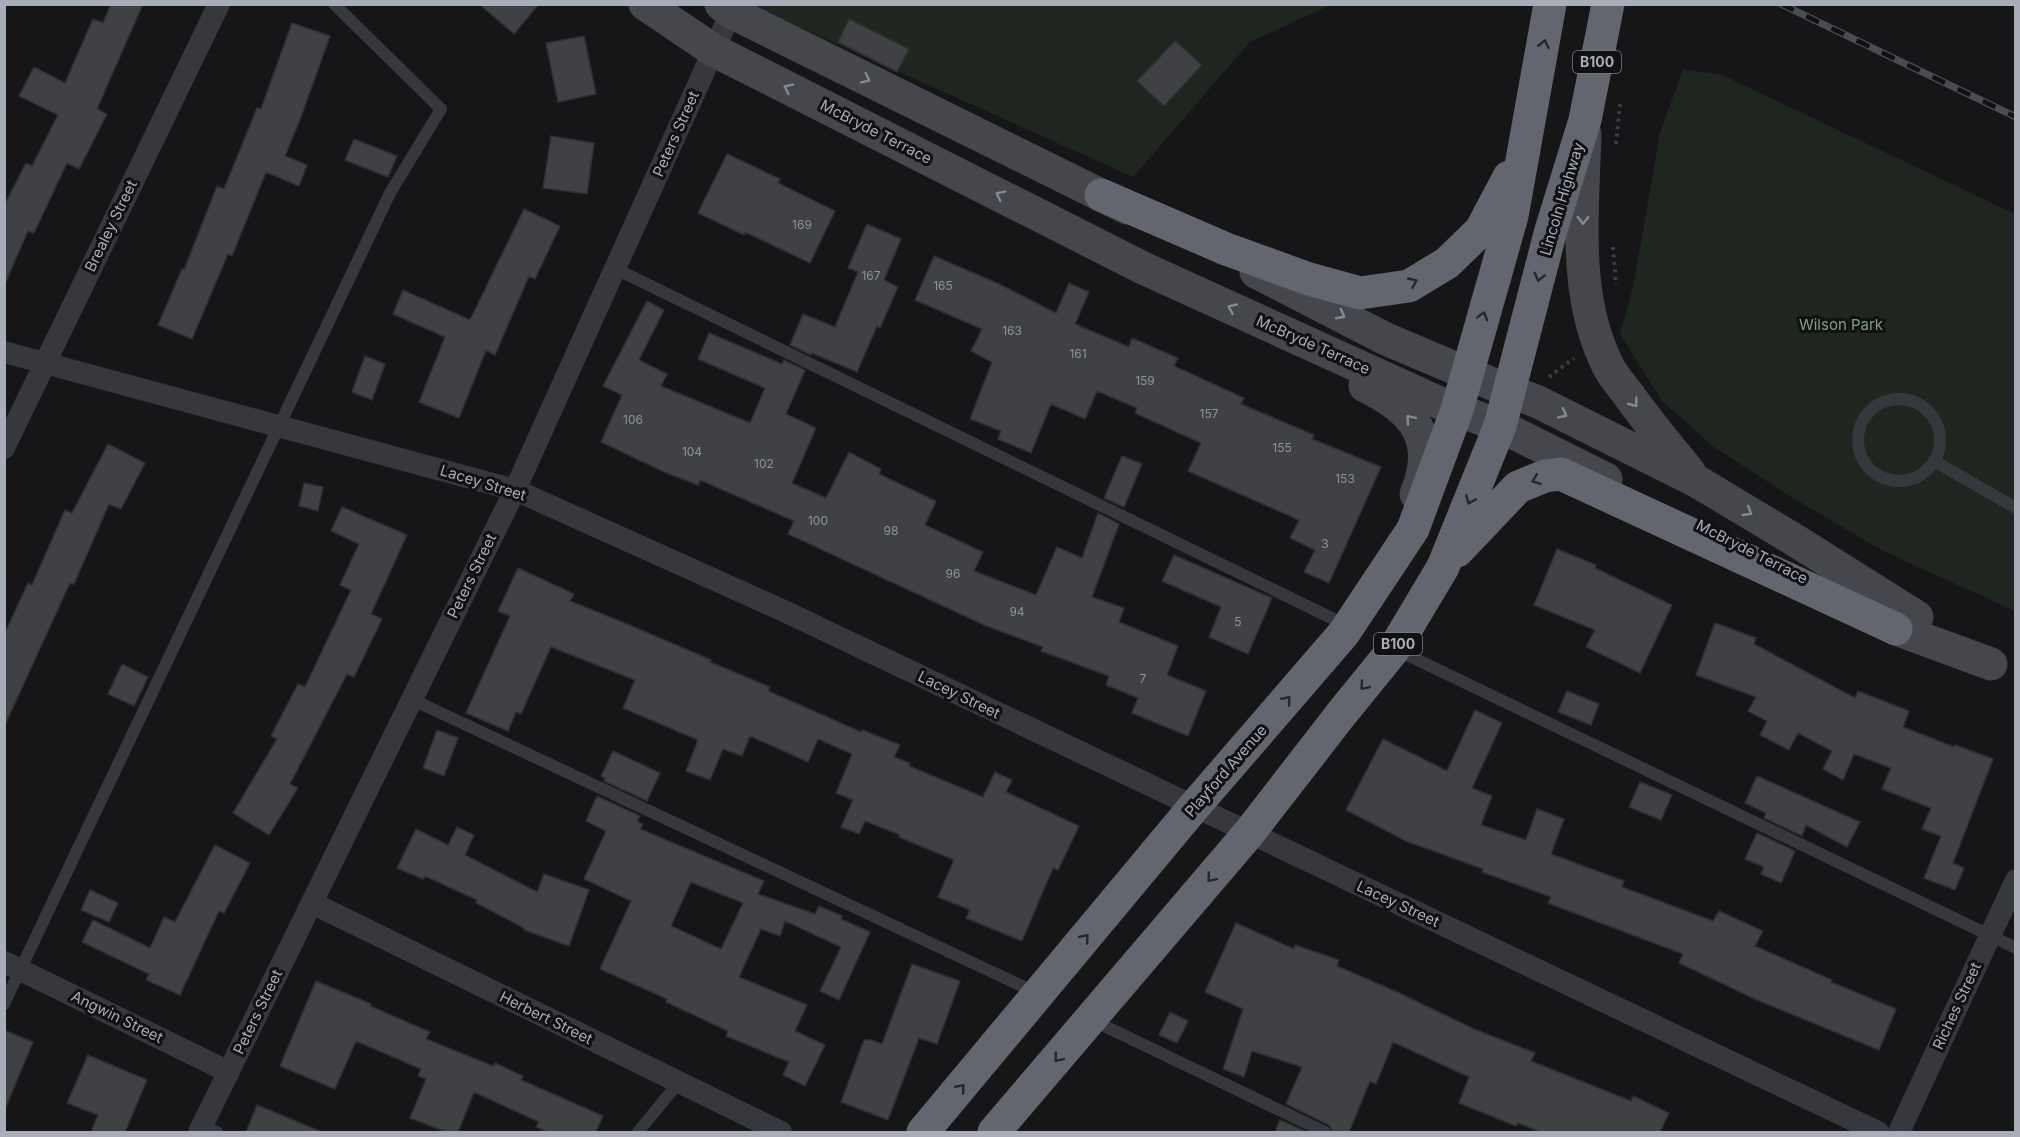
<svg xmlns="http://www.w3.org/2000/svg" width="2020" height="1137" viewBox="0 0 2020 1137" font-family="Inter,sans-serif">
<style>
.green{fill:#1e261f}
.building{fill:#404145;stroke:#303034;stroke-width:1.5;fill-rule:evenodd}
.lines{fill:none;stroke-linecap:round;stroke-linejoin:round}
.path{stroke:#3d3f44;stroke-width:4;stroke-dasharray:3 4.5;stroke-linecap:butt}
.lane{stroke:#37383d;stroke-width:12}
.street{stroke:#37383d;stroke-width:22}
.secondary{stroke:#45474d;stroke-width:33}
.highway{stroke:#63666e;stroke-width:33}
.rail-casing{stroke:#4a4c52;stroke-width:7}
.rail{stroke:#111113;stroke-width:4.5;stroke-dasharray:14;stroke-linecap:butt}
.oneway{stroke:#26262a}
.oneway2{stroke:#858993}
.labels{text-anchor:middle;stroke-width:6;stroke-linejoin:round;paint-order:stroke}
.number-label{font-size:12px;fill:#8e929b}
.shield{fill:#111113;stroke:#7b7e86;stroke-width:1.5}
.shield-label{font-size:14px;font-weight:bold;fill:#a8adb8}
.street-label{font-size:15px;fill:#a8adb8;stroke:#111113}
.park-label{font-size:15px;fill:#7fa381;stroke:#111113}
</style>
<rect width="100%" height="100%" fill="#161618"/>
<path class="green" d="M750 5H1331L1250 42 1133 177Z
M1683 69 1722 75 2015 214V611L1883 551 1788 495 1714 447 1662 401 1620 334 1633 287 1660 133Z"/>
<path class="building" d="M111 4H143L97 109 107 114 79 169 67 163 34 233 28 231 4 286V206L26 163 32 166 58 115 19 96 34 67 65 83 93 19 103 23Z
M479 4H539L514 34Z
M849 19 909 49 897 72 838 42Z
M292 23 330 36 301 117 285 156 307 165 299 186 266 172 232 256 228 254 192 339 158 325 182 269 184 270 217 186 224 189 257 108 261 109Z
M584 36 596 94 558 102 546 43Z
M1175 41 1202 65 1164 106 1137 81Z
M551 136 594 143 587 194 543 188Z
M354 139 397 156 388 177 345 160Z
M727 154 780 179 778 183 835 211 810 263 745 232 744 235 698 213Z
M524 209 560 226 535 279 529 276 495 355 486 350 459 418 419 402 445 337 393 314 403 290 470 320Z
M867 224 901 239 884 280 898 287 880 328 877 326 857 372 812 353 811 355 790 345 803 314 835 327 858 272 848 268Z
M934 256 999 284 1056 313 1069 283 1089 292 1075 324 1129 347 1132 338 1178 358 1174 366 1244 398 1241 404 1314 435 1312 439 1381 467 1329 583 1304 572 1315 550 1290 538 1299 520 1188 471 1201 443 1135 413 1137 408 1097 391 1085 419 1051 404 1031 453 998 439 1001 431 970 419 992 362 971 351 982 329 915 300Z
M647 301 664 310 639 360 667 374 661 386 750 423 765 388 698 359 709 333 782 364 784 360 805 370 786 414 816 428 792 483 826 498 849 452 881 469 879 474 936 501 925 525 983 552 974 571 1036 595 1057 547 1082 558 1098 513 1117 523 1119 524 1092 597 1124 608 1119 622 1178 646 1167 675 1206 691 1188 736 1132 713 1138 698 1106 685 1109 676 1041 651 1043 647 984 625 788 534 794 521 700 480 698 485 664 472 601 442 622 395 603 386Z
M365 356 385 364 372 400 352 392Z
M108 444 145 463 121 509 109 504 74 584 70 583 4 727V635L28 583 32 585 65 510 72 513Z
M1122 456 1142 464 1124 507 1104 498Z
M304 483 323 487 318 511 299 506Z
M342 507 407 535 371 614 382 619 354 677 347 674 290 784 298 788 269 835 233 813 277 739 271 736 298 684 305 687 351 590 340 585 359 544 331 531Z
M1557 549 1596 565 1595 568 1672 605 1640 673 1586 647 1595 630 1534 605Z
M1174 555 1272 598 1248 654 1209 637 1221 607 1162 581Z
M518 568 574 594 570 601 627 624 711 660 710 662 770 687 768 691 861 732 862 730 900 745 894 757 910 763 909 766 983 797 995 772 1012 780 1006 792 1079 826 1058 870 1053 868 1022 941 966 918 970 910 938 897 954 860 899 837 900 835 865 821 859 834 841 827 853 800 836 793 852 754 818 739 808 762 750 736 742 756 723 749 710 780 686 771 698 740 623 708 635 680 551 647 521 714 516 712 508 731 466 713 510 616 498 611Z
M1715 623 1756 638 1754 644 1855 698 1858 691 1909 711 1903 727 1954 747 1955 745 1993 759 1953 863 1964 868 1955 890 1924 878 1941 836 1922 829 1931 808 1882 789 1891 768 1854 754 1843 780 1823 769 1832 751 1798 733 1789 750 1760 735 1767 721 1748 711 1756 697 1696 675Z
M122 664 148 677 134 706 108 694Z
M1567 691 1599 704 1591 725 1558 712Z
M1475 710 1502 723 1472 788 1492 796 1481 825 1526 840 1537 809 1564 819 1551 854 1624 881 1622 887 1713 921 1719 911 1763 931 1755 946 1832 980 1831 982 1896 1009 1879 1050 1757 1000 1679 963 1683 954 1548 903 1551 897 1482 872 1483 869 1406 841 1346 810 1383 739 1447 771Z
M437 730 458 738 444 776 423 768Z
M613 751 660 773 647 801 604 781 605 778 601 776Z
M1757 776 1860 822 1847 847 1806 825 1802 836 1764 818 1766 813 1745 803Z
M1640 782 1672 795 1661 820 1629 807Z
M597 796 640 816 637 821 643 824 640 829 764 881 758 894 815 914 819 906 842 916 841 919 870 932 839 1000 820 991 841 947 785 921 780 936 761 929 739 977 807 1005 795 1031 825 1045 805 1086 783 1075 789 1062 726 1036 728 1031 666 1002 667 999 600 969 631 901 584 879 606 831 586 821ZM691 882 743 903 721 949 671 926Z
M457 827 474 835 465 855 537 892 544 874 589 890 569 946 524 930V928L476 903 477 900 425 876 423 879 397 868 416 829 448 845Z
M1757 833 1795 851 1781 883 1761 874 1764 867 1745 859Z
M215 845 250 863 224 913 219 911 180 995 146 980 149 974 82 942 93 920 150 948 164 917 175 922Z
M90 890 118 903 109 922 81 910Z
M1236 923 1294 949 1295 945 1339 960 1337 966 1397 992 1474 1029 1535 1053 1531 1061 1631 1101 1633 1096 1669 1113 1660 1132H1541L1518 1123 1516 1126 1459 1103 1469 1077 1393 1042 1376 1084 1370 1081 1349 1132H1333L1329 1125 1286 1104 1302 1067 1252 1051 1244 1077 1223 1069 1243 1009 1205 992Z
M912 964 960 981 937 1044 919 1038 888 1120 841 1102 864 1040H872L882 1044Z
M316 981 371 1004 370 1006 430 1032 426 1039 493 1066 495 1063 523 1076 521 1080 603 1116 596 1132H548L536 1127 539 1122 474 1092 458 1132H446L410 1118 426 1079 418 1076 421 1069 356 1041 335 1089 280 1066Z
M1170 1012 1188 1021 1177 1043 1159 1035Z
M4 1030 33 1042 5 1109H4Z
M88 1055 147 1080 125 1132H91L98 1115 67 1103Z
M257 1105 322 1132H246Z
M1280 1120 1307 1132H1275Z"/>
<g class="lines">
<path class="path" d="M1616 144 1620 104
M1613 247 1616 285
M1549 377 1574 358"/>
<path class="lane" d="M616 269 1348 626
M1858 440a41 41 0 1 1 82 0a41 41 0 1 1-82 0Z
M1934 461 2016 508
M1395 649 2016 948
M411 699 1037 993
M4 1004 390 193 441 109 334 4
M1092 1020 1325 1132
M202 1126 217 1132
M638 1132 679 1082"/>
<path class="street" d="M4 352 515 490 784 611 1878 1132
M4 448 219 4
M312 903 781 1132
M4 962 229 1072
M199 1132 515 490 731 12
M1899 1132 2016 880"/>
<path class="secondary" d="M645 4 713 50 1143 268 1442 404 1500 426 1606 479
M721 4 731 12 1127 208
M1585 134C1583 212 1572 296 1609 368 1614 377 1622 386 1628 394 1647 421 1669 447 1690 473
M1256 272 1386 339 1509 391 1536 401 1698 482 1793 539 1917 617
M1365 386C1414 410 1439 439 1416 494
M1871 615 1896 629 1991 664"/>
<path class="highway" d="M1101 195 1226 249 1309 279 1360 293 1409 286 1447 263 1481 230 1509 177
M1457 551 1518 487 1545 476 1561 474 1896 629
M923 1132 1193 808 1344 633 1413 529 1457 410 1512 216 1550 4
M994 1132 1249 833 1342 713 1394 649 1443 567 1500 426 1551 230 1585 120 1608 4"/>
<defs>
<path id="rail" d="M1781 4 2016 117"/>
</defs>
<use href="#rail" class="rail-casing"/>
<use href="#rail" class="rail"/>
</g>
<defs><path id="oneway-chevron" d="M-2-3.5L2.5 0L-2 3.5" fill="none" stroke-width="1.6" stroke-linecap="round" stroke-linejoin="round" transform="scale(1.5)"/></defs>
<g class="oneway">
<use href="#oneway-chevron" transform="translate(1544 44) rotate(-79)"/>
<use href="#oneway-chevron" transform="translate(1539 277) rotate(104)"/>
<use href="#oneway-chevron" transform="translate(1413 282) rotate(-25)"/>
<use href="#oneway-chevron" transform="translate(1483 316) rotate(-74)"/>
<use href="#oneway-chevron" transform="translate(1536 480) rotate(159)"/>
<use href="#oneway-chevron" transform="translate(1470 500) rotate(112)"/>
<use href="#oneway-chevron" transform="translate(1364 686) rotate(130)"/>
<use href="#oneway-chevron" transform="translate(1287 700) rotate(-49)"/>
<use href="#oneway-chevron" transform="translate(1211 878) rotate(130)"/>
<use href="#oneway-chevron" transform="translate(1085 938) rotate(-50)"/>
<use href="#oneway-chevron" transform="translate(1058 1058) rotate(130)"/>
<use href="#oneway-chevron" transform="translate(961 1088) rotate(-50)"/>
</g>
<g class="oneway2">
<use href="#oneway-chevron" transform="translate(866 79) rotate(26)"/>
<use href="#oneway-chevron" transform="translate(788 88) rotate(-153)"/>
<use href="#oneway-chevron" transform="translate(1000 195) rotate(-153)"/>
<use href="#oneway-chevron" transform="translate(1583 220) rotate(91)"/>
<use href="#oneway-chevron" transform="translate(1232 308) rotate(-155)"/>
<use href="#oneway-chevron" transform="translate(1341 315) rotate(28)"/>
<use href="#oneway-chevron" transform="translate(1634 403) rotate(53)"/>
<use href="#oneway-chevron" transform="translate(1563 414) rotate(27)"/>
<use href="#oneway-chevron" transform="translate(1410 419) rotate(-131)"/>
<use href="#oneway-chevron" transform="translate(1748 512) rotate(31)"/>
</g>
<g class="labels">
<g class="number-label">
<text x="802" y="229">169</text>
<text x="871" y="280">167</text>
<text x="943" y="290">165</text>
<text x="1012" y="335">163</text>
<text x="1078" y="358">161</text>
<text x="1145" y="385">159</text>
<text x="1209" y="418">157</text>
<text x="633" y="424">106</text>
<text x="1282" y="452">155</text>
<text x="692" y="456">104</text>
<text x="764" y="468">102</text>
<text x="1345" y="483">153</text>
<text x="818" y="525">100</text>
<text x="891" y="535">98</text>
<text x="1325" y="548">3</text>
<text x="953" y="578">96</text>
<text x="1017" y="616">94</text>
<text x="1238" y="626">5</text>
<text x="1143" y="683">7</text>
</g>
<g class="shield">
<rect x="1573" y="51" width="48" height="22" rx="4.5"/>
<rect x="1374" y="633" width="48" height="22" rx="4.5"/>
</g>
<g class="shield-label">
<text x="1597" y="67">B100</text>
<text x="1398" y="649">B100</text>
</g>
<g class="street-label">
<text transform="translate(876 132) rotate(27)" y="5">McBryde Terrace</text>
<text transform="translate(676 134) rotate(-66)" y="5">Peters Street</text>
<text transform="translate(1562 199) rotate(-73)" y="5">Lincoln Highway</text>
<text transform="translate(111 226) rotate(-64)" y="5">Brealey Street</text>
<text transform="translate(1313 345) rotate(24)" y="5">McBryde Terrace</text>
<text transform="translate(483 483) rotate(17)" y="5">Lacey Street</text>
<text transform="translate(1752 552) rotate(27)" y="5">McBryde Terrace</text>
<text transform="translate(472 576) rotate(-64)" y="5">Peters Street</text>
<text transform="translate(959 695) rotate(26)" y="5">Lacey Street</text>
<text transform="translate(1226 771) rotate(-49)" y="5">Playford Avenue</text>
<text transform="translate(1398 904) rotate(25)" y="5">Lacey Street</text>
<text transform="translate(1957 1006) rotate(-65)" y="5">Riches Street</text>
<text transform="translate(258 1012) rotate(-64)" y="5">Peters Street</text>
<text transform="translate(117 1017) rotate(26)" y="5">Angwin Street</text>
<text transform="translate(546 1018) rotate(26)" y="5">Herbert Street</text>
</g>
<g class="park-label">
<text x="1841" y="330">Wilson Park</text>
</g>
</g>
<rect width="2020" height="1137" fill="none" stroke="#a8adb8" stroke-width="12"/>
</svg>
